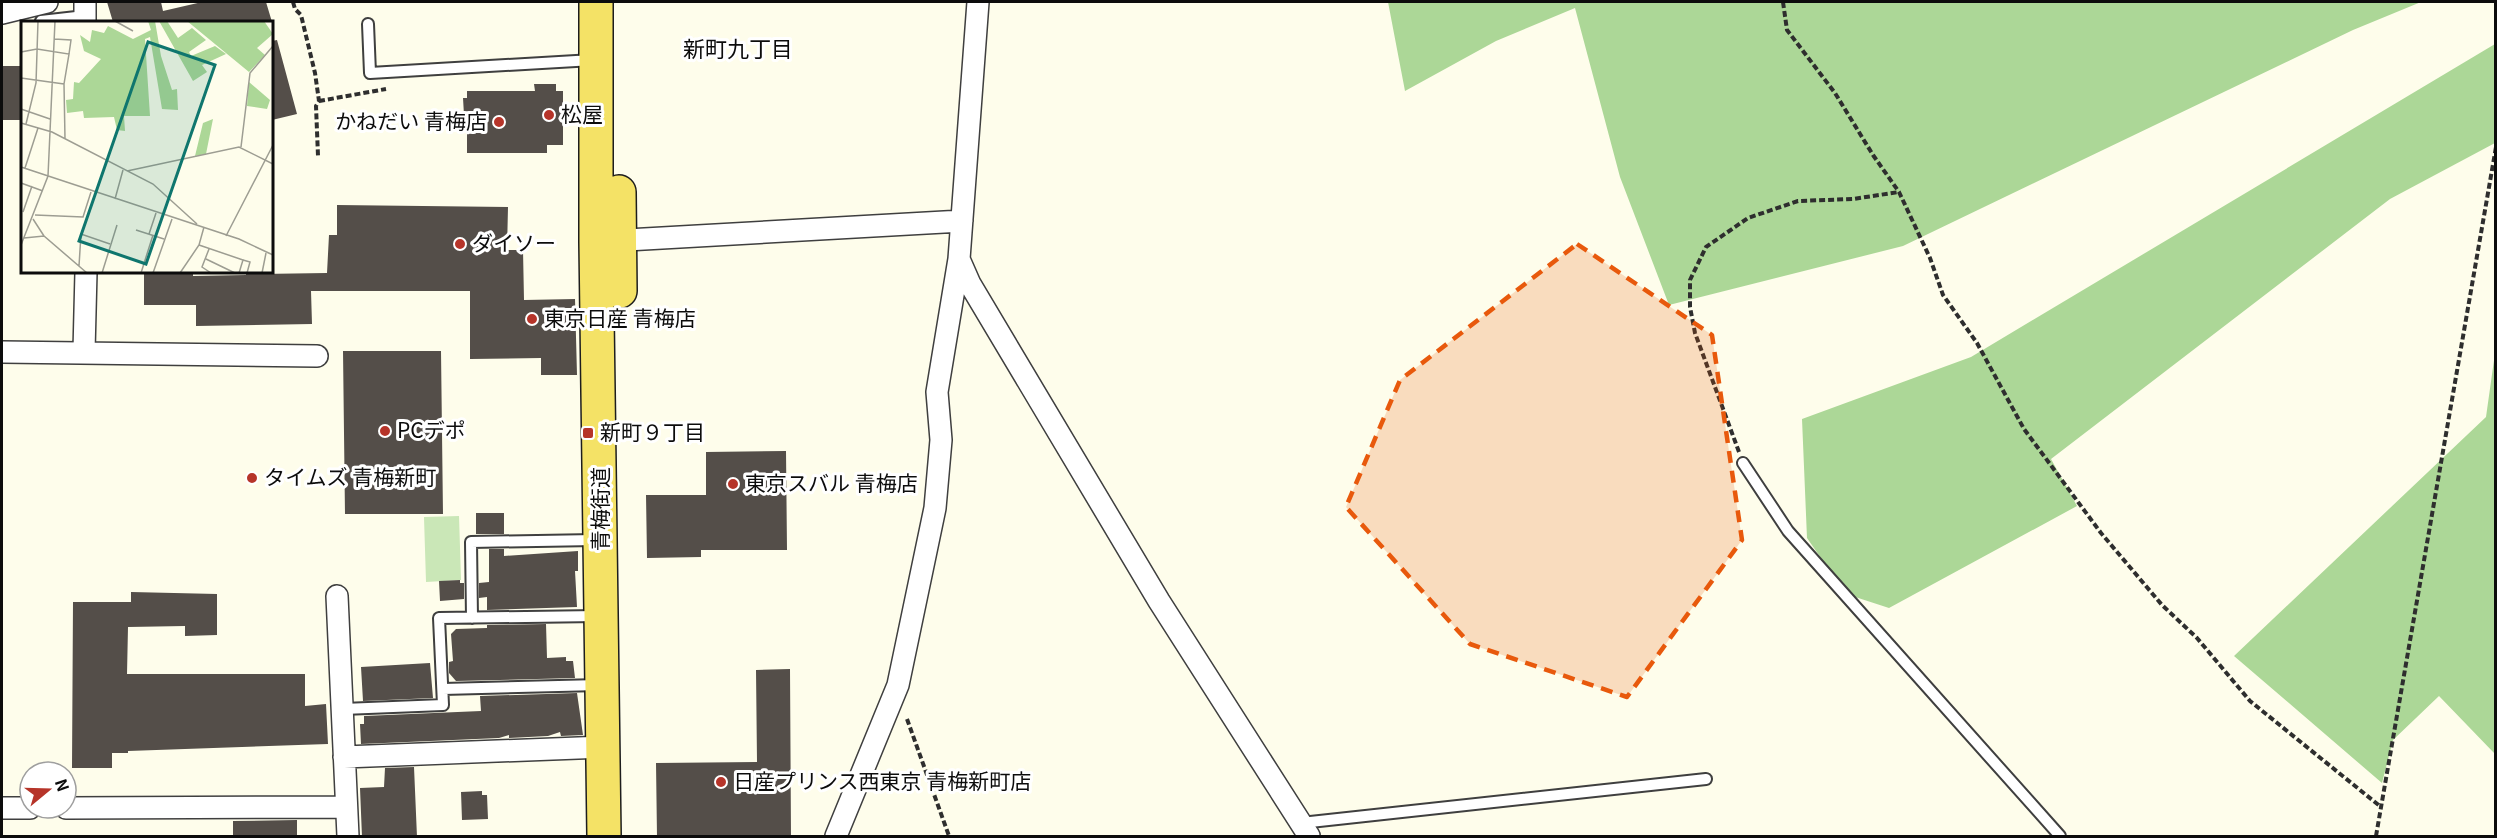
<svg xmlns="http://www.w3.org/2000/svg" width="2497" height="838" viewBox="0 0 2497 838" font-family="Georgia,'Noto Sans JP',serif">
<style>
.green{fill:#cae7b7}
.forest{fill:#acd797}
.building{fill:#544e49}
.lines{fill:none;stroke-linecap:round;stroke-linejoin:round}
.lane-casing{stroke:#3f3f3f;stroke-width:14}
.street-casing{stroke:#3f3f3f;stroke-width:24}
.primary-casing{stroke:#1d1d1d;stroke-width:36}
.path{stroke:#2e2e2e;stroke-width:4;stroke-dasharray:6 3;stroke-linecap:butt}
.lane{stroke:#fff;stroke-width:10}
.street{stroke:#fff;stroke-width:21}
.primary{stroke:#f4e266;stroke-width:33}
.marked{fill:#e8590c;fill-opacity:0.2;stroke:#e8590c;stroke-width:4.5;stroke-dasharray:12 8;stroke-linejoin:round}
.poi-dot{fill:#b63429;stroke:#fff;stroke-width:2}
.labels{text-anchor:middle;stroke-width:6;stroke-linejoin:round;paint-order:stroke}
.poi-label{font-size:21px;fill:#0c0c0c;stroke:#fff;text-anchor:start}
.street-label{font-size:21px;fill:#0c0c0c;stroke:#fff}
.neighbourhood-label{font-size:22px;fill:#0c0c0c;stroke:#fff}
.inset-road{fill:none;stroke:#9d9d92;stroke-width:1.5}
.view{fill:#0f766e;fill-opacity:0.15;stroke:#0f766e;stroke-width:3}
.inset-edge{fill:none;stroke:#0c0c0c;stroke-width:3}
</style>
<rect width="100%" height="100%" fill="#fefdeb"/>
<path class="green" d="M459 516 461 580 426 582 424 517Z"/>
<path class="forest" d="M1388 2H2421L2353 30 1903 246 1669 305 1620 177 1575 8 1496 41 1405 91Z
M2495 44V143L2390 199 2051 459 2077 506 1889 608 1846 594 1807 538 1802 419 1971 357Z
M2495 353V754L2439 696 2393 740 2382 783 2234 656 2486 417Z"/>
<path class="building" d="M107 2H161L163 11 202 2H266L272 22H113Z
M277 40 297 114 272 120V41Z
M2 66H22V120H2Z
M534 84H556V91H563V145H547V153H467V115H464L463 98H467V91H535Z
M337 205 508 207 507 250H523L524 300 575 299 577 375H541V358L470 359V291H311L312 324 196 326V305H144V272H193V276L246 275V272H260V274L327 273 329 235H337Z
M343 351H441L443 514H345Z
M786 451 787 550H701V557L647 558 646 495H706V452Z
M476 513H504V534H476Z
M489 549H504V556L578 551V571H575L577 607 487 610V597L479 598V583L489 582Z
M460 580V583H464V599L440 601 439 581Z
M131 592 217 594V635L185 636V626L128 627 127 674H305V706L326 704 328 744 128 751V753H112V768H72L73 602H131Z
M546 624 547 658 566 657V661H573L575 678 456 681 449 673V662L453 661 451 634 456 629 487 628V625Z
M430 663 433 698 363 701 361 667Z
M790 669 791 837H657L656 763 757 762 756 670Z
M577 693 583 735 561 736 560 732 548 736 509 738V735L499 738 361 744 360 724H364V716L481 711 480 696Z
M414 767 417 837H362L360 788 384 787 385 768Z
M482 791V795H487L488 819 462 820 461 792Z
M297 820V837H233V821Z"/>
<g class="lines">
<defs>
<path id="lane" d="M41 21 85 16
M368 24 370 73 593 60
M1743 463 1788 531 2060 836
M472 618 471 542 595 540
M443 689 599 685
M343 709 443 705 439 618 598 616
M1301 823 1706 779"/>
<path id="street" d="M85 2V22
M2 13 47 2
M609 241 962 221
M959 259 970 284 1159 601 1309 836
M84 351 86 272
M2 352 317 356
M337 596 348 836
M344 757 604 747
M2 808H30
M66 808 345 807
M836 836 898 685 935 508 941 440 937 392 959 259 978 2"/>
<path id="primary" d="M596 2V242L604 836
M619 192 620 291"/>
</defs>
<use href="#lane" class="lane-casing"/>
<use href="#street" class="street-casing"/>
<use href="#primary" class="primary-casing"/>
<path class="path" d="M293 2 295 9 301 15 315 73 319 101 316 106 318 156
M1783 2 1787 30 1835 93 1873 155 1899 192 1930 258 1943 295 1977 343 2024 429 2101 533 2162 605 2197 638 2250 701 2381 807
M319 101 386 89
M1739 452 1695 333 1690 307V280L1706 247 1748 218 1798 201 1853 199 1899 192
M907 719 949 836
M2376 836 2496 147"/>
<use href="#lane" class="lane"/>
<use href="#street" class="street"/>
<use href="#primary" class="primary"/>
</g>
<path class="marked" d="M1577 244 1712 335 1742 540 1627 697 1470 644 1346 507 1400 380Z"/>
<g class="poi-dot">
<circle cx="549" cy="115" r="6"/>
<circle cx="499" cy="122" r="6"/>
<circle cx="460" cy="244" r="6"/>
<circle cx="532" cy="319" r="6"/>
<circle cx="385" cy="431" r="6"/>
<rect x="582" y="427" width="12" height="12" rx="3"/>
<circle cx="252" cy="478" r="6"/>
<circle cx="733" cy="484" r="6"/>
<circle cx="721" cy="782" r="6"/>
</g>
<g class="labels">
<g class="poi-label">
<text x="561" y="122">松屋</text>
<text x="487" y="129" text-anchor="end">かねだい 青梅店</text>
<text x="472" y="251">ダイソー</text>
<text x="544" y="326">東京日産 青梅店</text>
<text x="397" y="438">PCデポ</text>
<text x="600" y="440">新町９丁目</text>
<text x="264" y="485">タイムズ 青梅新町</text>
<text x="745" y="491">東京スバル 青梅店</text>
<text x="733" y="789">日産プリンス西東京 青梅新町店</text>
</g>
<g class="street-label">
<text transform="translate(601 509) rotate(-90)" y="7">青梅街道</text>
</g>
<g class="neighbourhood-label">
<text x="738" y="57">新町九丁目</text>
</g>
</g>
<g transform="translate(21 21)">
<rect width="252" height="252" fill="#fefdeb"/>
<path d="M127 0H134L140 35 151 69 156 68 157 89 141 88 129 16 124 18 129 95H103L104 110 96 109 93 96 63 97 62 90 46 92 45 79 52 78 53 61 58 62 80 38 63 30 59 14 69 21 71 9 83 12 87 5 112 18 130 9ZM138 0H146L157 17 171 7 185 19 168 31 170 35 194 25 205 33 181 44 186 51 172 60ZM166 0H243L252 13 236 27 244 34 228 51ZM228 61 249 79 246 88 226 85ZM192 98 185 133 174 135 182 102Z" fill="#acd797"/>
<path class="inset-road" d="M94 0 112 10M33 18 50 19 48 33M0 31 16 28 48 33 43 63 44 118M0 57 43 63M0 88 29 98M0 102 31 111 132 163 176 203M5 103 15 62 17 0M220 126 229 52 252 25M0 146 218 218 252 234M4 147 17 107M106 150 218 126 252 143M0 162 22 170M94 178 102 149M2 191 11 165M14 194 62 196 70 171M12 198 23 215M115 209 143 218M128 213 135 192M205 215 252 124M3 217 23 215 66 252M0 224 27 155 34 0M178 224 222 239 218 252M188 228 181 246 190 252M185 238 214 252M222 239 229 241 226 252M58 245 60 213 89 223M81 252 96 204M120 252 132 214M132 252 151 198M159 252 178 224 183 206M241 252 245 232"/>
<path class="view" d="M127 21 194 44 125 243 58 220Z"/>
<rect width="252" height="252" class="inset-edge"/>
</g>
<rect width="2497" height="838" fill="none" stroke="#0c0c0c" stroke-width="6"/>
<g transform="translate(48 790) rotate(71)"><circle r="28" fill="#ffffff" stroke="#9e9e9e" stroke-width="1.5"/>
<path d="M0-4.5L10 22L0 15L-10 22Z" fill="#b63429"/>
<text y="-9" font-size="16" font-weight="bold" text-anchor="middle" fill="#0c0c0c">N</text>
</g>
</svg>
